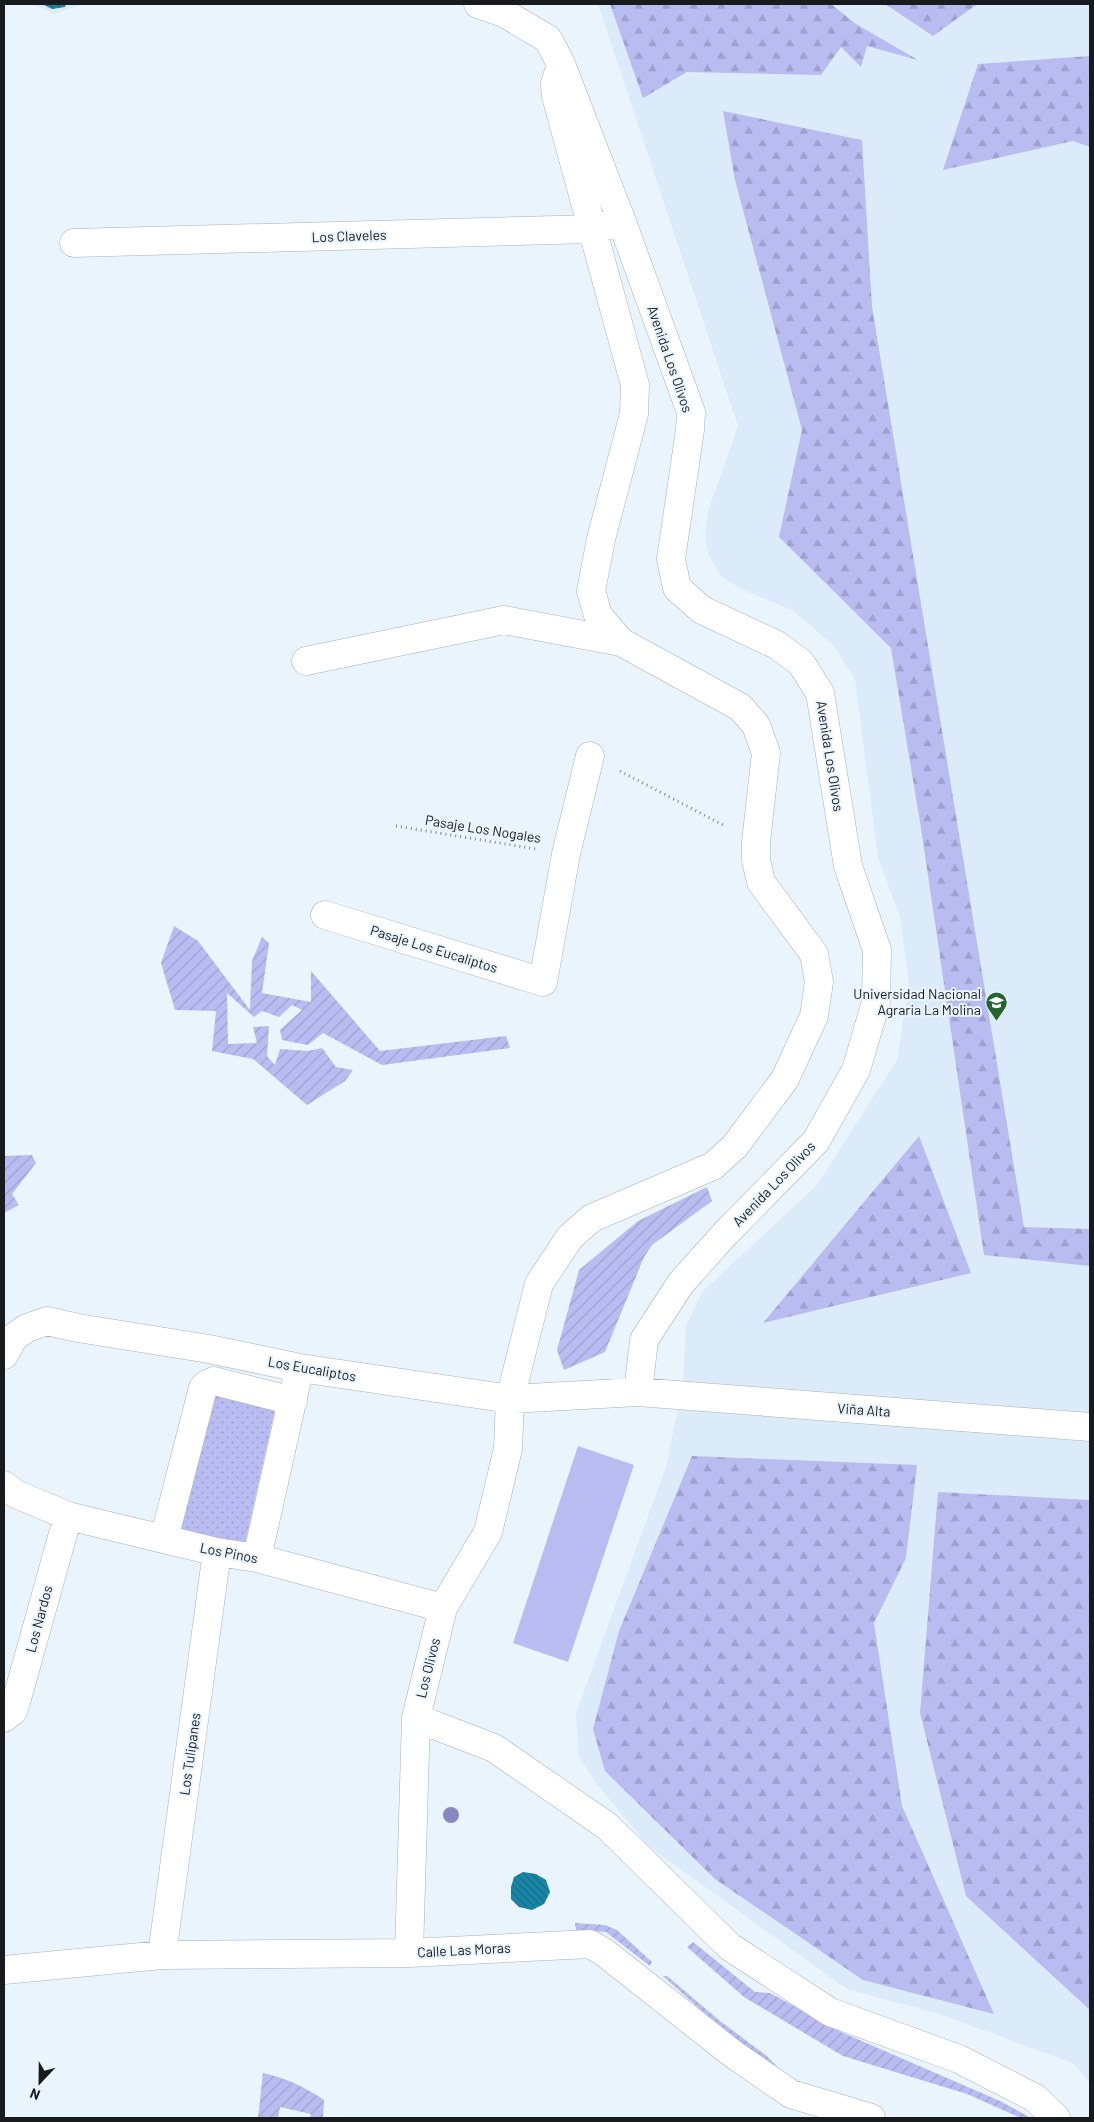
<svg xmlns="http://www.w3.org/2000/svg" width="1094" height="2122" viewBox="0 0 1094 2122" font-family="Barlow,sans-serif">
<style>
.built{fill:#dbebf9}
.forest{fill:url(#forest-firs)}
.park{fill:url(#park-dots)}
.garden{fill:url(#garden-furrows)}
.pitch{fill:#b9bcf1}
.building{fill:url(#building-back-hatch)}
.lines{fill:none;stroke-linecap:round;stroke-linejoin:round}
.minor-casing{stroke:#a7b1b9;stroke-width:29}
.path{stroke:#80878c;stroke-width:3;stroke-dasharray:1 4;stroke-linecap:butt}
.minor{stroke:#fff;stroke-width:28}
.tree{fill:#8986c1}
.labels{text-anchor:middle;stroke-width:4;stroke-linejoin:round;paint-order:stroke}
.street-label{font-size:14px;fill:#171b1e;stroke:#eaf4fc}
.poi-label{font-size:14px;fill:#171b1e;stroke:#eaf4fc;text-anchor:end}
</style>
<defs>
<pattern id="forest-firs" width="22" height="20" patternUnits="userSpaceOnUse" patternTransform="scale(1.25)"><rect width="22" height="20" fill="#b9bcf1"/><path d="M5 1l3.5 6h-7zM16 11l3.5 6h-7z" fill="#9ea1ce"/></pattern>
<pattern id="park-dots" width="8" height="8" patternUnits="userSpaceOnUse" patternTransform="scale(1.25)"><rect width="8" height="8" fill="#b9bcf1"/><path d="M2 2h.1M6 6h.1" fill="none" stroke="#9ea1ce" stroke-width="1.8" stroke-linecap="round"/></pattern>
<pattern id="garden-furrows" width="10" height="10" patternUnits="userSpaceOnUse" patternTransform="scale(1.25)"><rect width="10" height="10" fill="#b9bcf1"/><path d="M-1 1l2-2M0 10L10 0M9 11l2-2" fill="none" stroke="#9ea1ce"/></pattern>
<pattern id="building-back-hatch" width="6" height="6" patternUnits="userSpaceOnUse" patternTransform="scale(1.25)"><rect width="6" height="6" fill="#1a86a6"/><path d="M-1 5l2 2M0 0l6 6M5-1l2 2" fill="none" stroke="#166d87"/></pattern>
</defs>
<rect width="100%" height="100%" fill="#eaf4fc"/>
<path class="built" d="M32 4H83L54 14Z
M598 4H1090V2083L1073 2063 939 2014 847 1989 648 1846 596 1783 579 1757 576 1713 666 1467 683 1383 686 1326 702 1292 817 1185 897 1060 909 983 900 917 878 858 855 679 833 645 792 610 741 589 720 575 709 555 705 539 708 511 738 426Z"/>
<path class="forest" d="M610 4H831L856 24 918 60 867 46 861 67 841 47 821 75 687 72 643 98Z
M885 4H976V5L933 36Z
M1090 56V147L1073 141 943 170 978 64Z
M723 111 862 140 872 307 1024 1227 1090 1229V1266L984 1255 921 828 891 648 779 537 802 430 735 180Z
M919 1136 971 1273 763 1323Z
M692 1456 917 1465 906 1558 874 1623 902 1806 994 2014 863 1980 715 1879 605 1771 593 1729 619 1631Z
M938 1492 1090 1500V2010L966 1896 920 1713Z"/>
<path class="park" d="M211 1390 276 1405 245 1544 181 1529Z"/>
<path class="garden" d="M174 926 198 941 250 1010 252 961 262 937 269 943 262 993 311 1002V971L380 1051 506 1036 510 1048 382 1065 323 1033 308 1045 282 1040 280 1030 302 1010 292 1005 279 1017 262 1011 254 1017 227 993 228 1044 257 1043 253 1027 269 1026 267 1056 275 1065 280 1049 308 1051 322 1048 336 1067 353 1070 345 1081 307 1105 253 1059 212 1051 216 1011 175 1010 161 963Z
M32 1155 36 1163 12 1194 19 1205 4 1213V1156Z
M707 1187 712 1201 652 1245 644 1257 605 1352 564 1370 557 1350 579 1270 638 1221Z
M575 1923 605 1925 617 1930 652 1962 650 1966 606 1932 576 1930Z
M693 1942 755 1992 770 1993 841 2032 1000 2101 1031 2118H1021L967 2094 843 2056 744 1997 687 1947Z
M663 1976H667L720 2021 768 2057 785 2075 722 2029Z
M263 2073C288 2079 303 2086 324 2100L323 2118H310L311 2114 280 2107 278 2118H258Z"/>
<path class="pitch" d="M578 1446 634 1465 568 1662 513 1643Z"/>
<path class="building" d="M42 4H66L65 7 52 9Z
M523 1872 536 1874 546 1880 550 1892 544 1904 532 1910 519 1907 511 1899V1887L514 1877Z"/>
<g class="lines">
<defs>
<path id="minor" d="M478 4 504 13 548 39 561 64 622 222 691 412 690 430 671 559 677 588 702 610 777 645 801 663 820 693 848 866 877 950 876 1002 856 1070 816 1141 724 1235 681 1283 644 1340 638 1392
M74 243 592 229 609 225
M306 661 504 620 621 642
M325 915 543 982 566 854 590 756
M4 1355 14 1337 27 1328 47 1321 78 1328 209 1349 300 1368 510 1399 638 1392 1090 1427
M4 1485 16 1494 68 1516 217 1552 257 1558 443 1608
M164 1539 203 1388 207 1384 214 1381 293 1401
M257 1558 296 1384
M4 1718 13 1711 16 1702 68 1516
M416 1718 494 1748 607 1826 730 1947 830 2012 959 2059 1035 2098 1056 2118
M409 1953 416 1718 443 1608 488 1532 508 1449 510 1399 539 1284 570 1237 592 1218 713 1166 735 1146 785 1079 814 1016 819 982 814 954 761 882 756 860V842L766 753 756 725 740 707 621 642 598 615 591 591 601 539 634 414 635 385 556 96 555 84 561 64
M162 1955 217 1552
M4 1970 162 1955 409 1953 590 1944 605 1953 733 2054 791 2094 871 2118"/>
</defs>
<use href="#minor" class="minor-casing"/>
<path class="path" d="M620 771 725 826
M396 826 536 849"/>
<use href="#minor" class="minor"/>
</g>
<circle class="tree" cx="451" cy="1815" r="8"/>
<defs>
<symbol id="university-pin" viewBox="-11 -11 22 30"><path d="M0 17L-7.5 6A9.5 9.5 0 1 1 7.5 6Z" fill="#24652f" stroke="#eaf4fc"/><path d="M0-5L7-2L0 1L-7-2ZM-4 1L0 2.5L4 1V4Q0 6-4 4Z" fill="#fff"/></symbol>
</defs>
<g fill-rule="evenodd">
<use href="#university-pin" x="984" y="990" width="25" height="34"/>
</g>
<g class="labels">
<g class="street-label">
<text transform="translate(349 236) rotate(-2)" y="5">Los Claveles</text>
<text transform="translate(670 359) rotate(71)" y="5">Avenida Los Olivos</text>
<text transform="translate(830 756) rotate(81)" y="5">Avenida Los Olivos</text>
<text transform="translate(483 829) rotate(9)" y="5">Pasaje Los Nogales</text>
<text transform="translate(434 949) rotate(17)" y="5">Pasaje Los Eucaliptos</text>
<text transform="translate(774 1184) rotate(-46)" y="5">Avenida Los Olivos</text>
<text transform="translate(312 1369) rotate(10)" y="5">Los Eucaliptos</text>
<text transform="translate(864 1410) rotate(4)" y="5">Viña Alta</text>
<text transform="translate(229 1553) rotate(11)" y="5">Los Pinos</text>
<text transform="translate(39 1619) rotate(-75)" y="5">Los Nardos</text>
<text transform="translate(428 1668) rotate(-76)" y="5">Los Olivos</text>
<text transform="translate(190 1754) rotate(-82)" y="5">Los Tulipanes</text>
<text transform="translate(464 1950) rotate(-3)" y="5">Calle Las Moras</text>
</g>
<g class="poi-label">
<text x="981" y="999">Universidad Nacional<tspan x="981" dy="16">Agraria La Molina</tspan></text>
</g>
</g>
<rect width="1094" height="2122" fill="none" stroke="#171b1e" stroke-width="10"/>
<g transform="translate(40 2082) rotate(202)" stroke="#eaf4fc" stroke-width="4" paint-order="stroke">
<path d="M0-4L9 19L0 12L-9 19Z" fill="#171b1e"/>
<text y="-8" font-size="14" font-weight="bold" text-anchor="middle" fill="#171b1e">N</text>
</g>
</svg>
